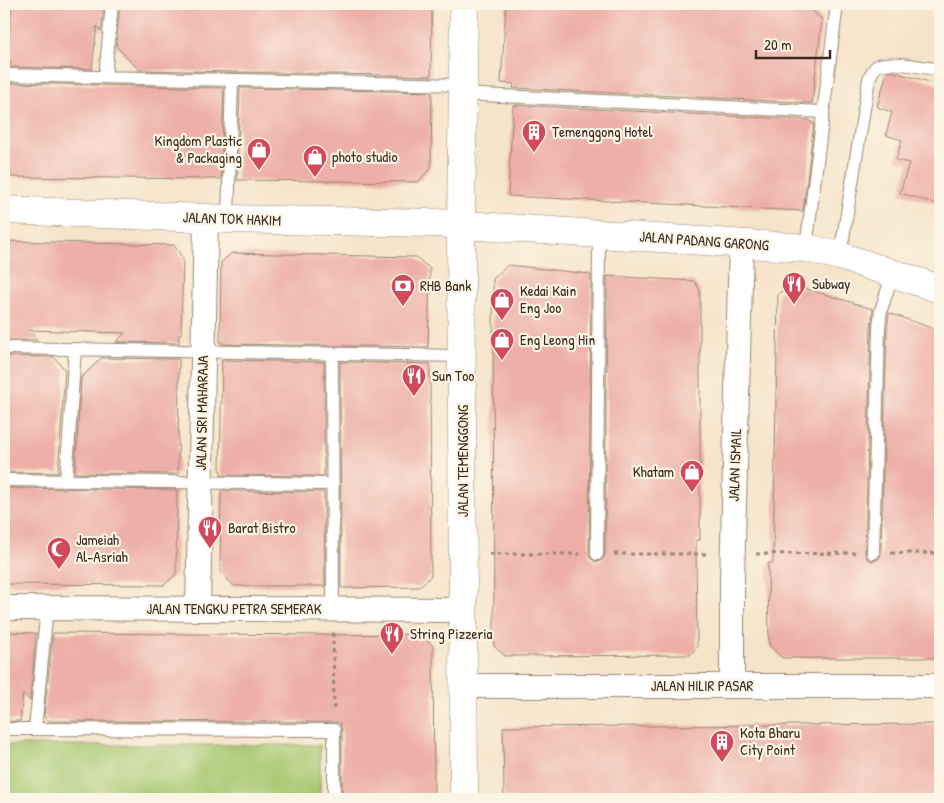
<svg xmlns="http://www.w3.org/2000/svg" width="944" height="803" viewBox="0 0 944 803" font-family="'Patrick Hand',sans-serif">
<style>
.green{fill:#a6c870;stroke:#707947}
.building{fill:#edafa8}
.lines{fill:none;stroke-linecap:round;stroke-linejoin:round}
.service-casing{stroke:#988774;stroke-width:14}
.minor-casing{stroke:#988774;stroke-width:26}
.tertiary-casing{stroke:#988774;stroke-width:29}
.path{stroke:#988774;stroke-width:3;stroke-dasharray:4 4;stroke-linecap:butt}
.service{stroke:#fff;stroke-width:12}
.minor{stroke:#fff;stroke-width:24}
.tertiary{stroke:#fff;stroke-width:28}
.labels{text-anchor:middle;stroke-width:4.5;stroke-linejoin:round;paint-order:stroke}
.poi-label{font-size:15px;fill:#3b2a1e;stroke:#fcf5e5;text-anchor:start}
.street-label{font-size:15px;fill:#3b2a1e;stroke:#fcf5e5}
</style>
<rect width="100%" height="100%" fill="#fcf5e5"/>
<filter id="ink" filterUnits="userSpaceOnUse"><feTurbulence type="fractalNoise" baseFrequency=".02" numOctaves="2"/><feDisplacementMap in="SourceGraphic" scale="10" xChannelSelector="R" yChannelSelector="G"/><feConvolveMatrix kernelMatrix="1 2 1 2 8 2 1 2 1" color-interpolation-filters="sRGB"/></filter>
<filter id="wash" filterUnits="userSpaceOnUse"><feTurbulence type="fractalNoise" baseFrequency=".0096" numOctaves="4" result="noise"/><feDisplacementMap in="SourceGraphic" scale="20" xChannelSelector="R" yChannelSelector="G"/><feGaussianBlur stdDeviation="1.12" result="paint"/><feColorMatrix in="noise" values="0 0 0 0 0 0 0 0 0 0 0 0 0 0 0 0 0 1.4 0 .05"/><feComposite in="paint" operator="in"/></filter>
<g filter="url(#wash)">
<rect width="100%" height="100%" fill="#f6e4ca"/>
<path class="green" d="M4 745H320V799H4Z"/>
<g id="blocks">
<path class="building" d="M12 4H104L101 31 97 26 92 69 10 67 11 61 6 60Z
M120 4H432L431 76 139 70 116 46Z
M506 4H714L812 10 822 20 812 103 513 88 514 84 501 83Z
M887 72H894L940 85V205L900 193 909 163 896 160 902 140 886 135 892 112 877 107Z
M7 83 224 88 221 179 11 177 4 171V107Z
M240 88 432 92 431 168 418 182 237 180Z
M513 105 810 120V122L814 123 803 211 508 196Z
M4 241 174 245 183 259 181 334H179V343L116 342 125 333 29 330 38 340H4Z
M232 253 416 257 430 269 428 347 223 344V343H220L221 262Z
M508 265 589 274V275H591L589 554 590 558 596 562 601 561 604 558 605 554 607 276 694 281 700 290V540H696L697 647 690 655 505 656 494 646 493 279Z
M798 286 873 309 871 327 865 553 866 557 869 560 873 561 877 560 880 557 881 553 887 328 889 313 940 331V658H782L769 645 768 563H773L778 294 787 287Z
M4 356 54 357 65 370 58 473 4 472Z
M101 358 179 359 178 474 75 473 81 378Z
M222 360 324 362V476L221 475V471H220Z
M340 362 430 364 431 576 419 587 341 588Z
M4 488 177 490 176 574 164 585 4 584Z
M221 491 324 492 325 586H234L220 572Z
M4 632 36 633 30 701 23 694 20 721H4Z
M53 633 332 635 421 634 433 646 434 799H342V730L340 723 334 722 49 721 44 716Z
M940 724V799H504L503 727Z"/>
</g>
</g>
<g filter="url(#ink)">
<use href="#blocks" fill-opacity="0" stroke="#988774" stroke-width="1"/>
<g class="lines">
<defs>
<path id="service" d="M4 75 463 85
M105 77 112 4
M463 94 823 112
M228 219 232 80
M806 248 837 4
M840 256 869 79C871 74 873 69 877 66 888 59 927 68 940 70
M4 348 462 356
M332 354 333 609
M4 480 333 484
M66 481 75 349
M873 553 879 327 881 310 893 273
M597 554 599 234
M4 729 334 730V799
M35 729 47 608"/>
<path id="minor" d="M4 608 463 610
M198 609 206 218
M464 686H940
M732 686V579L741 244"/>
<path id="tertiary" d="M464 4 461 224 464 799
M4 210 228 219 435 223 806 248 840 256 940 289"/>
</defs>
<use href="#service" class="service-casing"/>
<use href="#minor" class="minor-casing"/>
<use href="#tertiary" class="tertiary-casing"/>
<path class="path" d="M891 553H940
M489 554H580
M614 554H710
M756 554 855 553
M333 633 334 712"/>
<use href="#service" class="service"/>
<use href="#minor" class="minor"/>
<use href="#tertiary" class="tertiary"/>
</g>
</g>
<defs>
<symbol id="building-pin" viewBox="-11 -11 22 30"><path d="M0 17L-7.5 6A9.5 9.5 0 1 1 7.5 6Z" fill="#d1495b" stroke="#fcf5e5"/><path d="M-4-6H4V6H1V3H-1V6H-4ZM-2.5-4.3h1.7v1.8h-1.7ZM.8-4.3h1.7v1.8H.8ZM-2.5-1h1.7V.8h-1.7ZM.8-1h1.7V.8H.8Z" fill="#fff"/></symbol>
<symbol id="shop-pin" viewBox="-11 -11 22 30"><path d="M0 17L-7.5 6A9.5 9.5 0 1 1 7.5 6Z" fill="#d1495b" stroke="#fcf5e5"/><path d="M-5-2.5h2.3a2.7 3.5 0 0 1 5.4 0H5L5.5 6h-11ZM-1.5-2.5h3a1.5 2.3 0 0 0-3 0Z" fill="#fff"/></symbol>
<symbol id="restaurant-pin" viewBox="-11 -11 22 30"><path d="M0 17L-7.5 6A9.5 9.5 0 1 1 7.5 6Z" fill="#d1495b" stroke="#fcf5e5"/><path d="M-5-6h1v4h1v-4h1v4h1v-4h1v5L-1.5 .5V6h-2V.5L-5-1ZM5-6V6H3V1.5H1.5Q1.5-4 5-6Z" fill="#fff"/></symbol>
<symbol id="bank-pin" viewBox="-11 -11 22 30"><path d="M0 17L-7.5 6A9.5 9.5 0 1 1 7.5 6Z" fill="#d1495b" stroke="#fcf5e5"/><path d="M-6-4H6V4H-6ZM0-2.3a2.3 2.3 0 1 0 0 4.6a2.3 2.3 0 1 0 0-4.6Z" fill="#fff"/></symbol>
<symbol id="mosque-pin" viewBox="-11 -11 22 30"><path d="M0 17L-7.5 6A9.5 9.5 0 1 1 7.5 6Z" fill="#d1495b" stroke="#fcf5e5"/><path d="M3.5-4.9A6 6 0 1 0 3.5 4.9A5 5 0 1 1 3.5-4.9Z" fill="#fff"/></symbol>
</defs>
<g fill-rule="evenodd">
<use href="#building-pin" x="520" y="118" width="28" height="38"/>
<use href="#shop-pin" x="245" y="136" width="28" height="38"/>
<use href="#shop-pin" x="301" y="143" width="28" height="38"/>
<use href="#restaurant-pin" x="780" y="270" width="28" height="38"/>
<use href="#bank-pin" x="389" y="272" width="28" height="38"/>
<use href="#shop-pin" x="488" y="286" width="28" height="38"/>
<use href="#shop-pin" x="488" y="326" width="28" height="38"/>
<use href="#restaurant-pin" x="400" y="362" width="28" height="38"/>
<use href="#shop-pin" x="678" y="458" width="28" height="38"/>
<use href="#restaurant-pin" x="196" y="514" width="28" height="38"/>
<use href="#mosque-pin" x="45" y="535" width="28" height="38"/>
<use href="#restaurant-pin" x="378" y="620" width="28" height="38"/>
<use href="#building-pin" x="708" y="728" width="28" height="38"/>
</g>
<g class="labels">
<g class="poi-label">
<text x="552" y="137">Temenggong Hotel</text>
<text x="242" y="146" text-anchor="end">Kingdom Plastic<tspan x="242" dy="17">&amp; Packaging</tspan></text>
<text x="332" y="162">photo studio</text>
<text x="812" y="289">Subway</text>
<text x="420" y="291">RHB Bank</text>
<text x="520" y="296">Kedai Kain<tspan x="520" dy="17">Eng Joo</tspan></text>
<text x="520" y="345">Eng Leong Hin</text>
<text x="432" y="381">Sun Too</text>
<text x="674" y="477" text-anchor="end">Khatam</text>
<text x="228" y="533">Barat Bistro</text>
<text x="76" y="545">Jameiah<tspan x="76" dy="17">Al-Asriah</tspan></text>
<text x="410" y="639">String Pizzeria</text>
<text x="740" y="738">Kota Bharu<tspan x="740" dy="17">City Point</tspan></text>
</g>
<g class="street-label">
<text transform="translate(232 219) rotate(2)" y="5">JALAN TOK HAKIM</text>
<text transform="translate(704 241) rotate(4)" y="5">JALAN PADANG GARONG</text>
<text transform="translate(202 413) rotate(-89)" y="5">JALAN SRI MAHARAJA</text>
<text transform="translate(463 461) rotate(-90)" y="5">JALAN TEMENGGONG</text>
<text transform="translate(735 465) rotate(-88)" y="5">JALAN ISMAIL</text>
<text x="234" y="614">JALAN TENGKU PETRA SEMERAK</text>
<text x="702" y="691">JALAN HILIR PASAR</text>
</g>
</g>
<rect width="944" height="803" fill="none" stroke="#fcf5e5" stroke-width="20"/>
<path d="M756 50v8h74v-8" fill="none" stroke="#3b2a1e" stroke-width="2.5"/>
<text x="764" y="50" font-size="15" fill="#3b2a1e" stroke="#fcf5e5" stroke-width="4" paint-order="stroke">20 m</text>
</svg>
